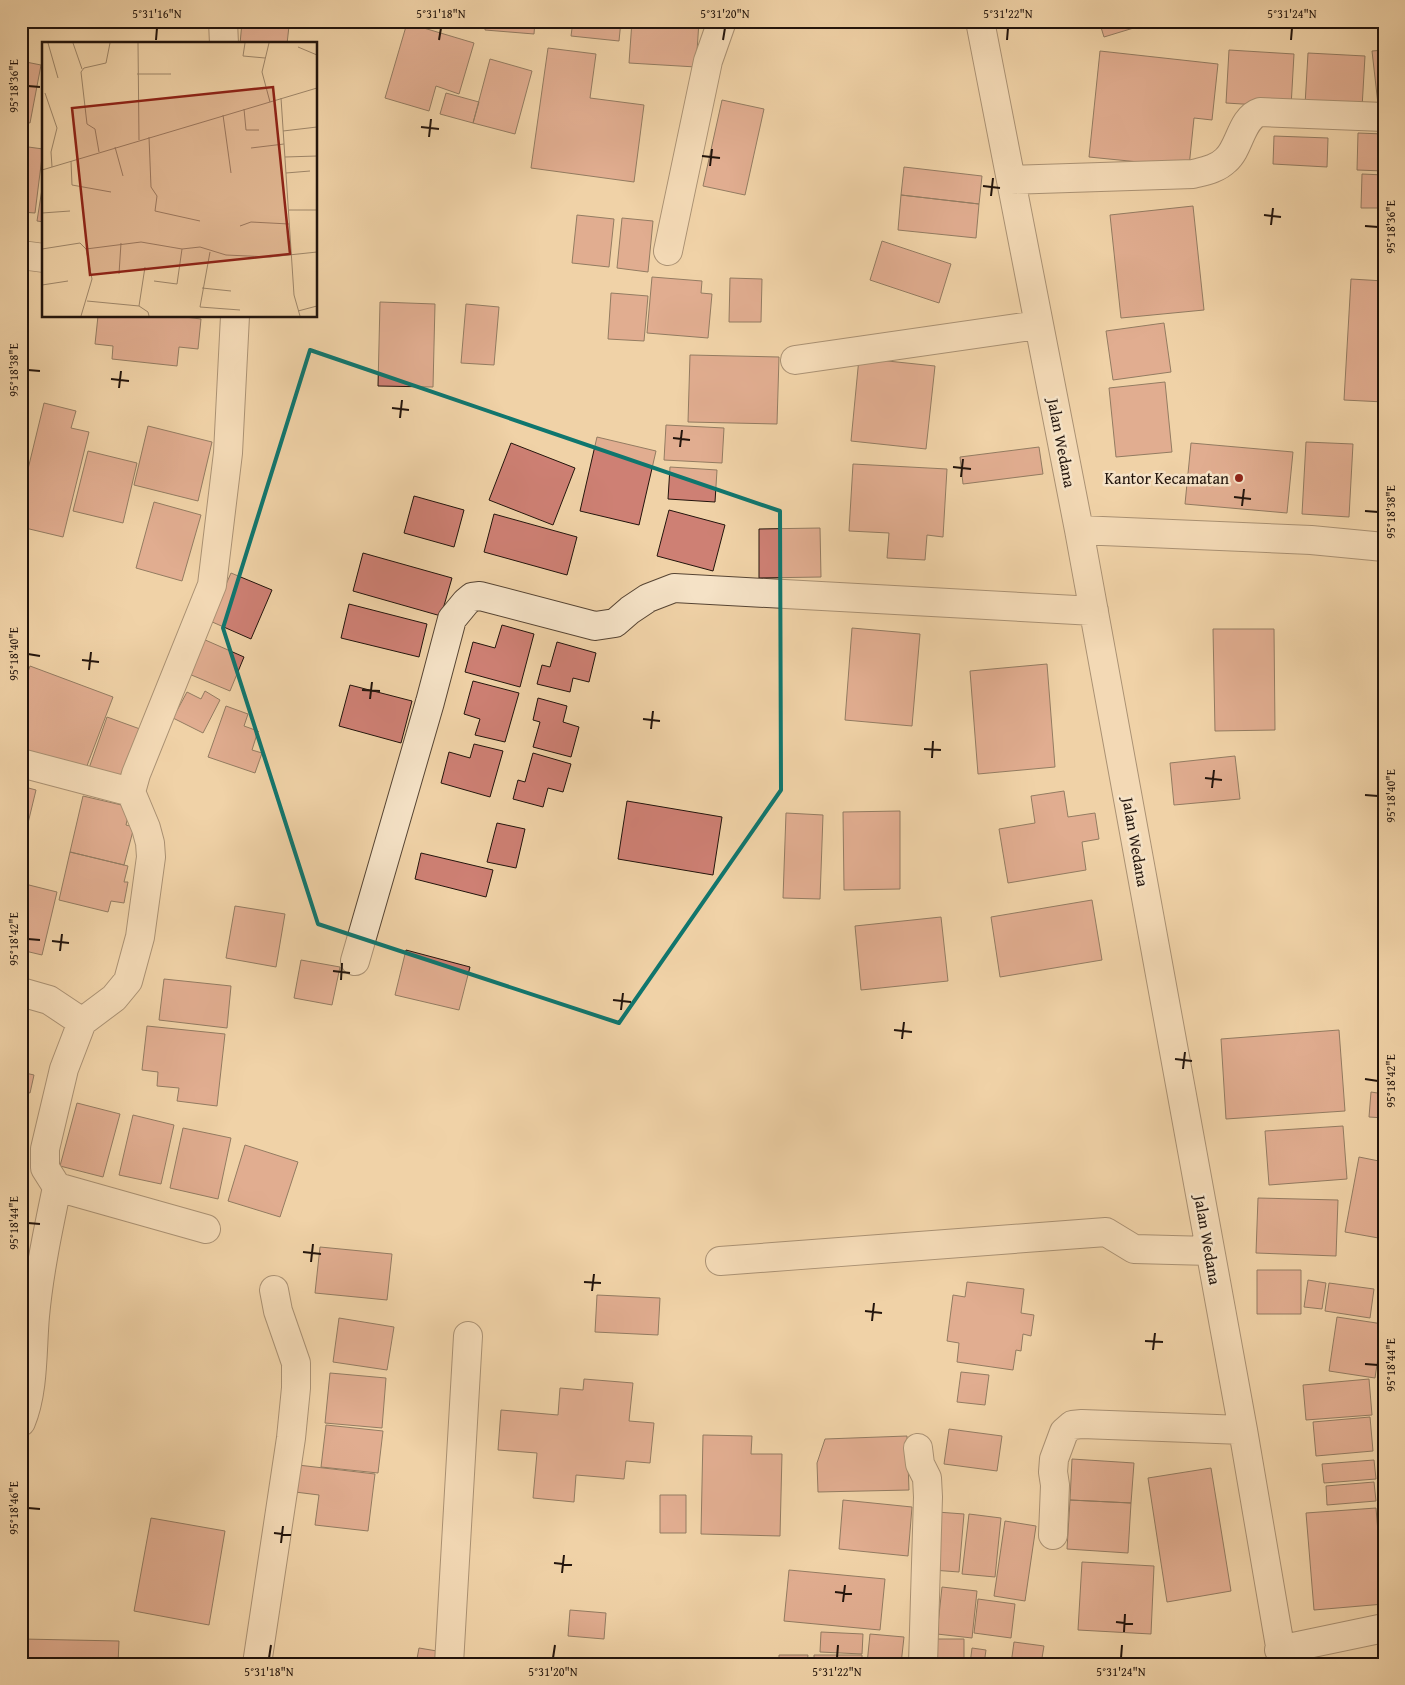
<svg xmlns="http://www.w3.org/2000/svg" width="1405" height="1685" viewBox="0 0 1405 1685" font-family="'Gentium Book Plus',serif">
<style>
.building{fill:#ce8074;stroke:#22140c}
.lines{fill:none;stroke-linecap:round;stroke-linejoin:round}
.minor-casing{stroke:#564433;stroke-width:30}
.minor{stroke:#f5e2c6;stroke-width:28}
.marked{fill:none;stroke:#0f766e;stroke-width:4;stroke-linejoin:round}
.ticks{fill:none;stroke:#22140c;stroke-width:2}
.poi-dot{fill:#8f2418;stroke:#f5e2c6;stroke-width:2}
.labels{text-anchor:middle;stroke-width:5;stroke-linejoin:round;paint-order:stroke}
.street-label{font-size:16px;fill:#22140c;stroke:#f5e2c6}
.poi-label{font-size:16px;fill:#22140c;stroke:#f5e2c6;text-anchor:end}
.inset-road{fill:none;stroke:#9e8669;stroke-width:1}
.view{fill:#8f2418;fill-opacity:0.15;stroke:#8f2418;stroke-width:2.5}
.inset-edge{fill:none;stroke:#22140c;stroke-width:2.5}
.neatline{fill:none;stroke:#22140c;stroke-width:2}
.ticks-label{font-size:12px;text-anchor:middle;fill:#22140c}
</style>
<rect width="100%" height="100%" fill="#f0d2a7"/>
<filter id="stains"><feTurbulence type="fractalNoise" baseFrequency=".004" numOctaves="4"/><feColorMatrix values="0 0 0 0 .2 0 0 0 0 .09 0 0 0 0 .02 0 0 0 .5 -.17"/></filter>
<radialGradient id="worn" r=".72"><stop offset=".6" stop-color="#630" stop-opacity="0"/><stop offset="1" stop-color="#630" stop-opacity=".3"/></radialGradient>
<path class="building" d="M485 21H535L534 34 485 30Z
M573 21H621L619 41 571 36Z
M632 21H699L696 67 629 63Z
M1099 21H1149L1150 23 1104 37Z
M242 22 289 26 287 44H240Z
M407 23 474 43 459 94 436 86 429 111 385 98Z
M548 48 596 54 590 98 644 105 634 182 531 168Z
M1229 50 1294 54 1291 107 1226 103Z
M1384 50V113H1379L1372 51Z
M1100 51 1218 64 1212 120 1194 118 1189 167 1089 157Z
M1308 53 1365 56 1362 108 1305 105Z
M490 59 532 71 515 134 473 123Z
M21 61 41 65 30 123 21 121Z
M446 93 479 102 473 123 440 114Z
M722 100 764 109 745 195 703 186Z
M1358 133 1384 134V171L1357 170Z
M1274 136 1328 138 1327 167 1273 164Z
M21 146 43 149 35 213 21 212Z
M904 167 982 176 979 204 901 195Z
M1362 174 1384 175V208H1361Z
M44 176V222L37 221Z
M901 195 979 204 976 238 898 230Z
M1193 206 1204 310 1121 318 1110 215Z
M577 215 614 219 609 267 572 263Z
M622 218 653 221 648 272 617 268Z
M882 241 951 264 939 303 870 280Z
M652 277 702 281 701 293 712 294 708 338 647 333Z
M730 278 762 279 761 322H729Z
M1351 279 1384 281V402L1344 400Z
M611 293 648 296 644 341 608 339Z
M380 302 435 304 433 387 378 386Z
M466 304 499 307 494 365 461 363Z
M98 316H177L201 319 198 349 179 347 177 366 112 359 113 346 95 344Z
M1164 323 1171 372 1113 380 1106 331Z
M690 355 779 357 777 424 688 422Z
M859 358 935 366 926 449 851 441Z
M1165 382 1172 452 1116 457 1109 388Z
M44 403 76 411 71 428 89 432 63 537 21 527V498Z
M666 425 724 428 722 463 664 460Z
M148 426 212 442 198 501 134 485Z
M597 437 656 451 639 525 580 511Z
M1306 442 1353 444 1349 517 1302 514Z
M511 443 575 468 553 525 489 500Z
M1191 443 1293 452 1287 513 1185 504Z
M1039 447 1043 474 963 484 960 457Z
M88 451 137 463 123 523 73 511Z
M853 464 947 469 943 537 927 535 925 560 887 558 889 533 849 531Z
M670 467 717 470 715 502 668 499Z
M414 496 464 510 454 547 404 533Z
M154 502 201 515 182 581 136 568Z
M669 510 725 525 713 571 657 556Z
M494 514 577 537 567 575 484 552Z
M820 528 821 577 759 578V529Z
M363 553 452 578 441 616 353 591Z
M231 573 272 590 251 639 210 621Z
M349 604 427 624 419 657 341 638Z
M502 625 534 634 520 687 465 672 473 642 495 648Z
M852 628 920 634 912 726 845 720Z
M1213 629H1274L1275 730 1215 731Z
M203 639 244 657 230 691 189 674Z
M557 642 596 653 589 682 573 678 570 692 537 684 542 665 550 667Z
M1047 664 1055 767 978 774 970 671Z
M30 666 113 697 85 771 21 748V691Z
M473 681 519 693 505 742 475 735 480 719 464 714Z
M350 685 412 701 401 743 339 726Z
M205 691 220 700 203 733 173 718 187 692 201 699Z
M538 698 567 706 563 722 579 727 571 757 533 747 540 722 533 720Z
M226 706 248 714 244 726 258 731 252 750 262 753 255 773 208 757Z
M107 717 140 729 121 782 88 771Z
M474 744 503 751 490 797 441 783 449 752 470 758Z
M533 753 571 764 563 792 548 788 543 807 513 799 518 780 525 782Z
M1235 756 1240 799 1174 805 1170 763Z
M21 786 36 790 21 852Z
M1064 791 1068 817 1095 813 1099 839 1082 842 1086 870 1008 883 999 829 1035 823 1031 796Z
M83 796 130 807 126 825 134 827 124 865 70 852Z
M627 801 722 817 713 875 618 859Z
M900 811V889L844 890 843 812Z
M786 813 823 815 820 899 783 898Z
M497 823 525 829 516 868 487 862Z
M70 852 128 866 124 882H128L124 903 111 901 108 912 59 900Z
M421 853 493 870 486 897 415 879Z
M21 883 57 892 42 955 21 950Z
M1092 900 1102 960 1000 977 991 917Z
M235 906 285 914 276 967 226 958Z
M941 917 948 981 861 990 855 926Z
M406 950 470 967 459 1010 395 995Z
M301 960 340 967 332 1005 294 998Z
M164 979 231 986 227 1028 159 1020Z
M147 1026 225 1034 217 1106 177 1101 179 1088 157 1086 158 1072 142 1070Z
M1339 1030 1345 1111 1226 1119 1221 1039Z
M21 1072 34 1075 30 1093 21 1091Z
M1371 1092 1384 1094V1118L1369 1117Z
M77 1103 120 1114 103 1177 60 1166Z
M133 1115 174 1125 161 1184 119 1175Z
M1343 1126 1347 1179 1269 1185 1265 1131Z
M183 1128 231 1138 218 1199 170 1188Z
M245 1145 298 1162 280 1217 228 1201Z
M1359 1157 1384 1162V1239L1345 1232Z
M1258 1198 1338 1200 1336 1256 1256 1253Z
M320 1247 392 1254 387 1300 315 1293Z
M1257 1270H1301V1314H1257Z
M1308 1280 1326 1283 1322 1309 1304 1307Z
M967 1282 1024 1289 1021 1313 1034 1315 1031 1336 1023 1334 1021 1351 1016 1350 1013 1370 957 1362 959 1343 947 1341 953 1295 965 1297Z
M1329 1283 1374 1289 1370 1318 1325 1311Z
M597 1295 660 1298 658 1335 595 1332Z
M1337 1317 1383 1324 1375 1378 1329 1371Z
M339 1318 394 1327 387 1370 333 1362Z
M961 1372 989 1375 985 1405 957 1402Z
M330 1373 386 1378 382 1428 325 1423Z
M584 1379 633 1383 629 1421 654 1423 650 1463 626 1461 624 1479 576 1475 574 1502 533 1498 537 1453 498 1450 501 1410 558 1415 560 1388 583 1390Z
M1369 1379 1372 1415 1306 1420 1303 1385Z
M1370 1417 1373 1451 1316 1456 1313 1422Z
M326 1425 383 1431 378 1473 321 1467Z
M949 1429 1002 1436 997 1471 944 1464Z
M703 1435 752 1436 751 1454H782L780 1536 701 1534Z
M907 1436 909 1490 818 1492 817 1463 825 1439Z
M1072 1459 1134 1463 1131 1503 1070 1500Z
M1374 1460 1376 1479 1324 1483 1322 1464Z
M298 1465 375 1474 368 1531 315 1525 319 1495 295 1492Z
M1211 1468 1231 1591 1167 1602 1148 1478Z
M1374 1482 1376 1501 1327 1505 1326 1486Z
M660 1495H686V1533H660Z
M843 1500 912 1507 908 1556 839 1549Z
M1070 1500 1131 1503 1128 1553 1067 1549Z
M1376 1508 1384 1604 1314 1610 1306 1513Z
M937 1512 964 1514 959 1572 932 1570Z
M969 1514 1001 1518 995 1577 962 1574Z
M151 1518 225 1531 209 1625 134 1611Z
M1005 1521 1036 1526 1025 1601 994 1596Z
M1082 1562 1154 1566 1151 1634 1078 1630Z
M789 1570 885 1579 880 1630 784 1621Z
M942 1587 977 1591 972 1638 937 1634Z
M978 1599 1015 1604 1011 1638 974 1633Z
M570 1610 606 1613 604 1639 568 1636Z
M821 1632 863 1634 862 1654 820 1652Z
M870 1634 904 1637 901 1664H867Z
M23 1639 119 1641 118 1664H22Z
M928 1639H964V1664H928Z
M1014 1642 1044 1646 1041 1664H1011Z
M419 1648 443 1652 441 1664H416Z
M972 1648 986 1650 984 1664H970Z
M779 1655H808L807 1664H779Z
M814 1655H862V1664H814Z
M1384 1657V1664H1344V1662Z"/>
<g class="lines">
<defs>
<path id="minor" d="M223 21 224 44
M980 21 1079 530 1243 1430 1283 1664
M1011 180 1193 174C1205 171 1217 169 1226 160 1240 148 1241 118 1260 112L1384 117
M668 251 708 61 722 21
M21 255 44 258
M795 360 1038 325
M1079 530 1311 540 1384 547
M21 763 131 792
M355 961 430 702 452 619 466 602 472 597 480 596 595 626 615 623 630 610 648 598 674 588 1094 611
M21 992 49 1000 82 1022
M206 1229 57 1187 45 1168V1149L64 1069 82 1022 114 998 128 981 140 937 151 857 150 843 146 828 131 792 136 774 212 585 228 453 235 316
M720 1261 1106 1232 1134 1249 1210 1251
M21 1422C34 1391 32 1350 35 1316 39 1273 48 1230 57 1187
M918 1448 920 1464 927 1478 928 1497 923 1664
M1053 1535 1055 1485 1053 1472 1054 1459 1064 1432 1072 1425 1082 1424 1243 1430
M1279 1650 1384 1628
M257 1664 291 1438 296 1388V1363L278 1311 274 1290
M449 1664 468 1336"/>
</defs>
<use href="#minor" class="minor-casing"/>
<use href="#minor" class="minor"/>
</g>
<path d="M0 0H1405V1685H0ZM310 350 780 511 781 790 619 1023 318 924 223 628Z" fill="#f0d2a7" fill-opacity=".55" fill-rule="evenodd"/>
<path class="marked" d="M310 350 780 511 781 790 619 1023 318 924 223 628Z"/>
<path class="ticks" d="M156 40 157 28M439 40 441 28M723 40 725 28M1007 40 1008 28M1291 40 1292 28M28 86 40 87M421 127 439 129M429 137 431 119M702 156 720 158M710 166 712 149M983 186 1000 188M991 196 993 178M1264 215 1281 217M1271 225 1273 208M1365 226 1378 227M28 370 40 371M111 379 129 381M119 388 121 371M392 408 409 410M400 418 402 400M673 438 690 440M680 447 682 430M953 467 971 469M961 477 963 459M1234 497 1251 499M1242 506 1244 489M1365 511 1378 512M28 654 40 656M82 660 99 662M89 670 91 652M362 690 380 691M370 699 372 682M643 719 660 721M651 729 653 711M924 749 941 750M932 758 933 741M1205 778 1222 780M1212 788 1214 770M1365 795 1378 796M28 939 40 940M52 941 69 943M60 951 62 934M333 971 350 973M341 980 342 963M613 1000 631 1002M621 1010 623 993M894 1030 912 1032M902 1039 904 1022M1175 1059 1192 1061M1183 1069 1185 1052M1365 1079 1378 1081M28 1223 40 1224M303 1252 321 1254M311 1262 313 1244M584 1282 601 1283M592 1291 594 1274M865 1311 882 1313M872 1321 874 1303M1145 1341 1163 1342M1153 1350 1155 1333M1365 1364 1378 1365M28 1508 40 1509M274 1533 291 1535M281 1543 283 1526M554 1563 572 1565M562 1573 564 1555M835 1592 852 1594M843 1602 845 1585M1116 1622 1133 1624M1124 1632 1125 1614M269 1658 271 1645M553 1658 555 1645M837 1658 838 1645M1121 1658 1122 1645"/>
<circle class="poi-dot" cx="1239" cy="478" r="5"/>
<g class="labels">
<g class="street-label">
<text transform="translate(1062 443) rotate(79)" y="6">Jalan Wedana</text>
<text transform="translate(1136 842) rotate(80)" y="6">Jalan Wedana</text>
<text transform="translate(1208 1240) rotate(80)" y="6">Jalan Wedana</text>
</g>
<g class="poi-label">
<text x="1229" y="484">Kantor Kecamatan</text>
</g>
</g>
<g transform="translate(42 42)">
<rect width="275" height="275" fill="#f0d2a7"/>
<path class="inset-road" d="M6 1 16 36M31 1 40 27M96 1 97 98M203 1 201 14 223 16M227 1 220 30 228 60M256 5 275 13M95 32H129M3 51 15 86 9 110 10 125M239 56 252 253 258 274M202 67 204 88H217M181 73 189 131M241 89 275 85M107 95 109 145 115 154 113 169 158 179M73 105 81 134M209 106 242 102M57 110 53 87 45 82 39 30 42 26 64 21 68 1M243 115 275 114M29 119 30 143 69 150M0 128 275 46M244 131 268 129M247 168H275M0 171 28 169M198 184 209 180 247 182M0 207 38 201 44 207 50 237 39 274M44 207 99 200 140 207 158 205 184 213 228 215 275 210M168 210 158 265 198 268M77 232 79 201M112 239 135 242 140 207M0 243 26 239M160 246 189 249M45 259 97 264 106 270 107 274M97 264 103 225M256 269 275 264"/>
<path class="view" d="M231 45 248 212 48 233 30 66Z"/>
<rect width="275" height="275" class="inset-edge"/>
</g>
<rect width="1405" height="1685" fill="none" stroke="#f0d2a7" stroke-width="55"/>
<rect x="28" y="28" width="1350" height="1630" class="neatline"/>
<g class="ticks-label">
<text x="157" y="18">5°31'16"N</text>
<text x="441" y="18">5°31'18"N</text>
<text x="725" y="18">5°31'20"N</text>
<text x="1008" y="18">5°31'22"N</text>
<text x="1292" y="18">5°31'24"N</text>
<text transform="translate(14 86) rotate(-90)" y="4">95°18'36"E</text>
<text transform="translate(1391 227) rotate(-90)" y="4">95°18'36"E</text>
<text transform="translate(14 370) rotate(-90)" y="4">95°18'38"E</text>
<text transform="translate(1391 512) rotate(-90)" y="4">95°18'38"E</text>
<text transform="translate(14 654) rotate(-90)" y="4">95°18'40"E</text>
<text transform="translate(1391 796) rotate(-90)" y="4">95°18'40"E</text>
<text transform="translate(14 939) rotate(-90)" y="4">95°18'42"E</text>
<text transform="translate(1391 1081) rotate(-90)" y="4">95°18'42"E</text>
<text transform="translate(14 1223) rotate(-90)" y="4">95°18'44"E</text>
<text transform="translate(1391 1365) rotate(-90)" y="4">95°18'44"E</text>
<text transform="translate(14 1508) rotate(-90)" y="4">95°18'46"E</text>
<text x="269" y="1676">5°31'18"N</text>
<text x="553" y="1676">5°31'20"N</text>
<text x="837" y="1676">5°31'22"N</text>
<text x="1121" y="1676">5°31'24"N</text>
</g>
<rect width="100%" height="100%" filter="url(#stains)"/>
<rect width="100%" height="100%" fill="url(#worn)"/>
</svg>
